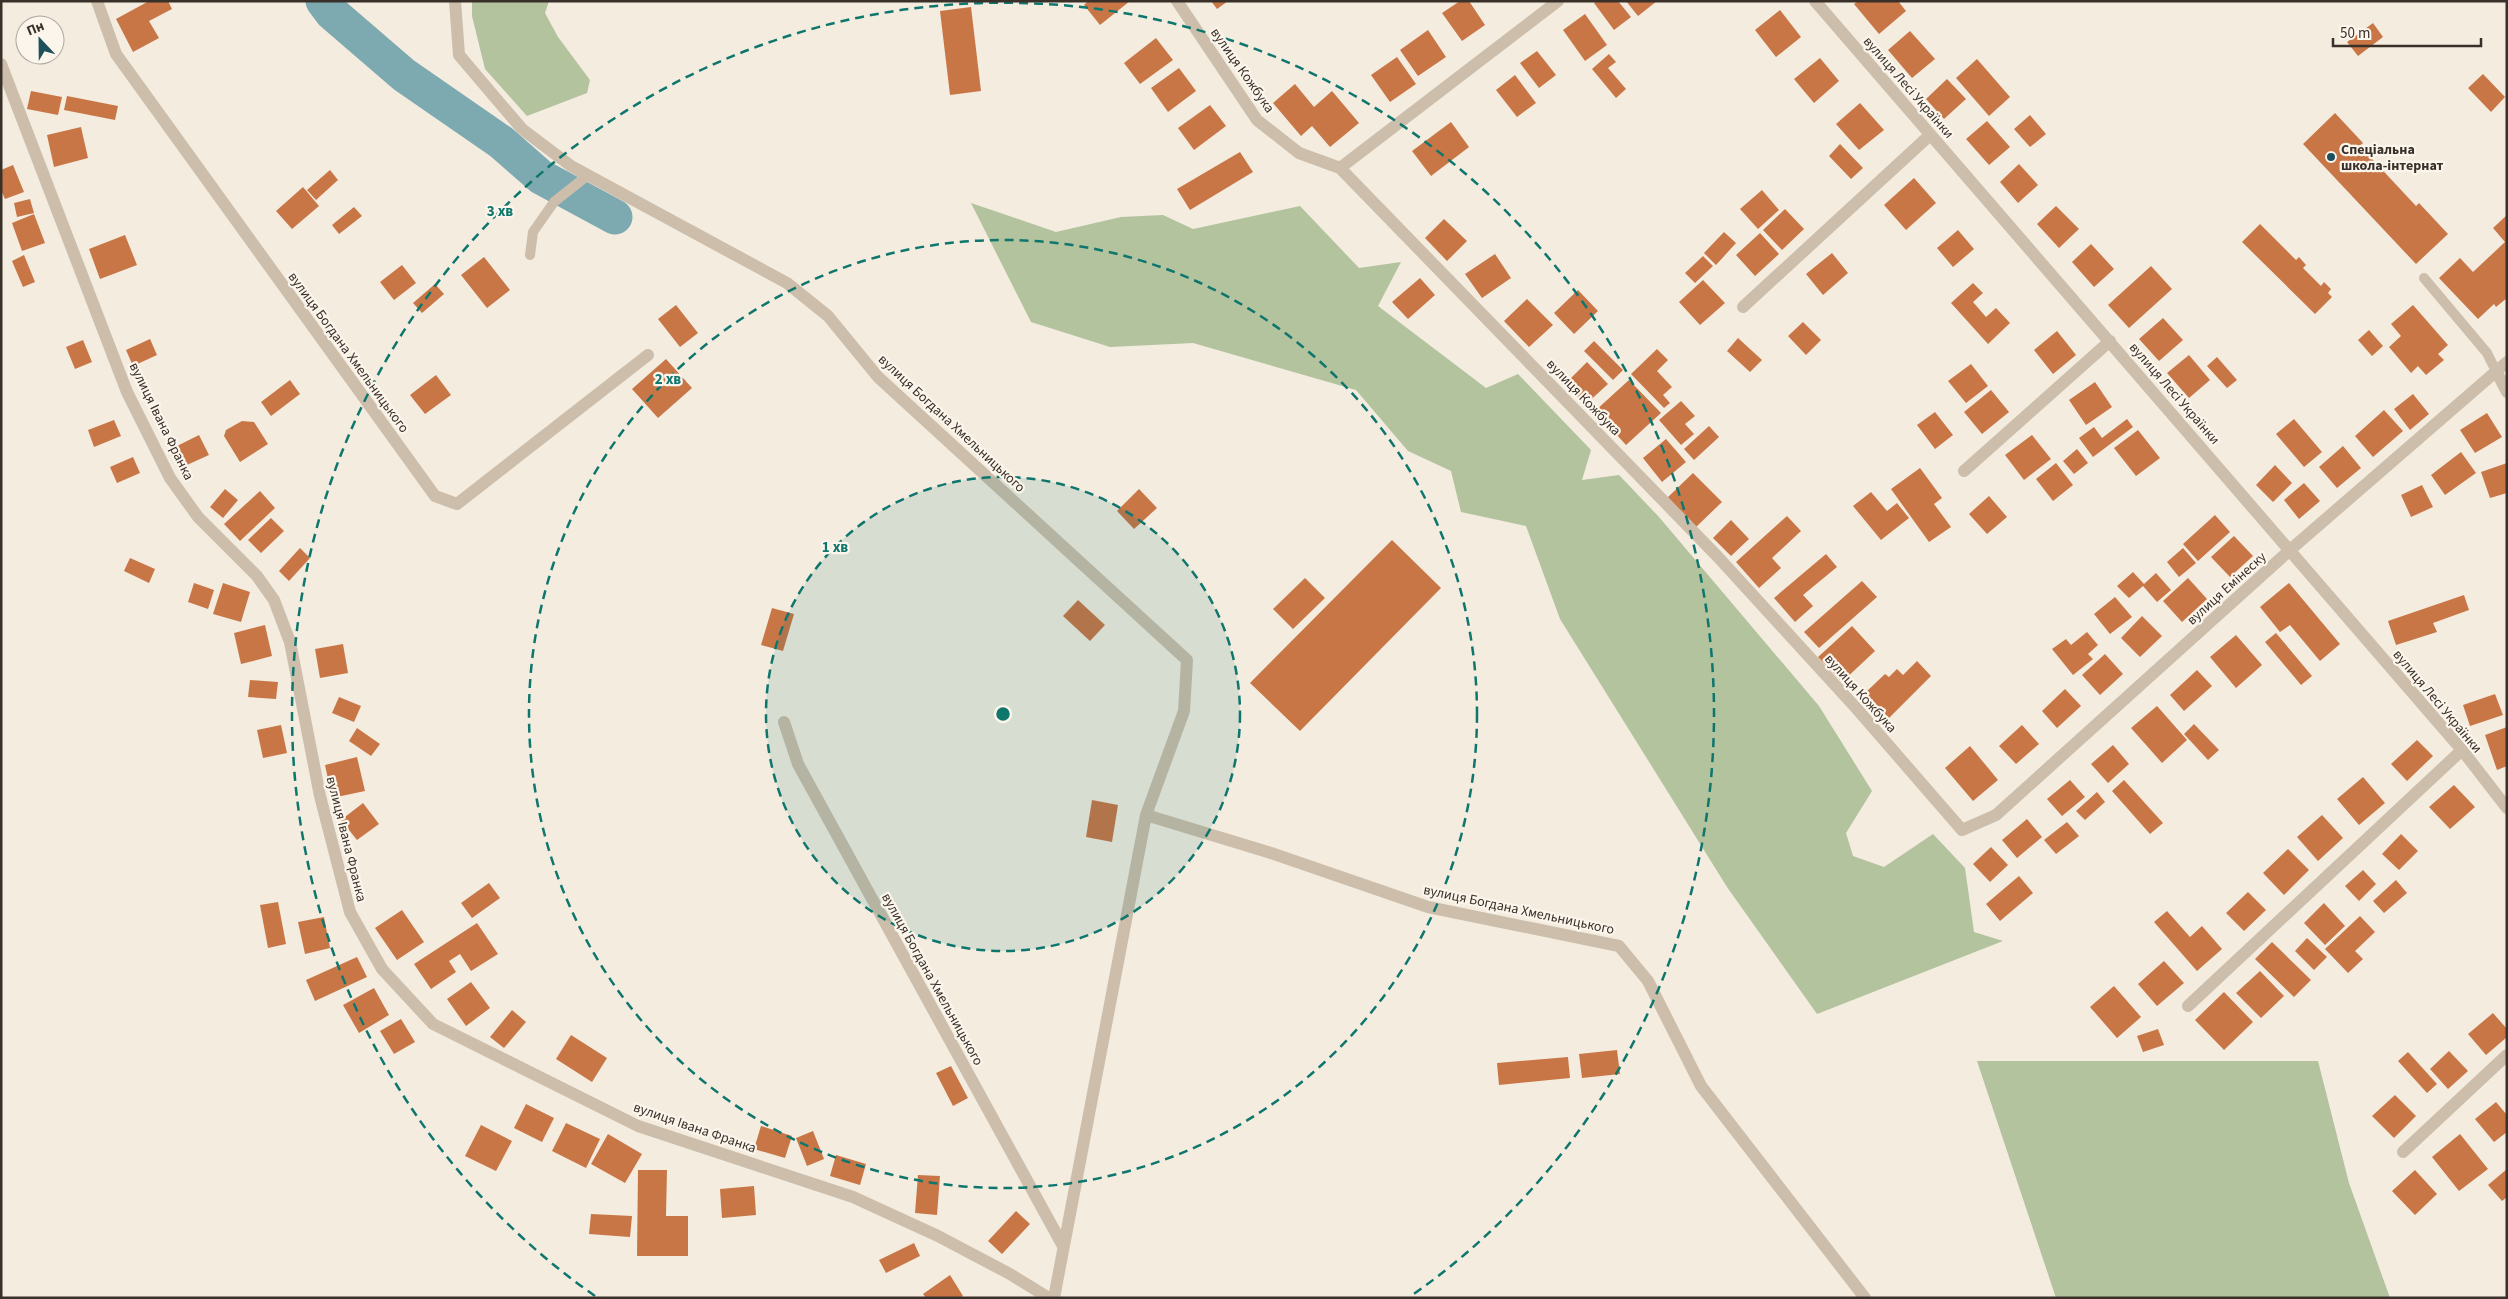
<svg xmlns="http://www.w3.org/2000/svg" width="2508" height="1299" viewBox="0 0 2508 1299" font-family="'Source Sans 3',sans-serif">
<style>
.green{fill:#b2c39e}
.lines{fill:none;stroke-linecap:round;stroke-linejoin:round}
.river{stroke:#7da9b1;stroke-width:35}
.building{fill:#c97647}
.service{stroke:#ccbeaa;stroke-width:10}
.minor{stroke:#ccbeaa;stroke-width:12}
.ring{fill:none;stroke:#0f766e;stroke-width:2.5;stroke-dasharray:9 6}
.poi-dot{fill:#1e515c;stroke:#fbf5eb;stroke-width:2}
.labels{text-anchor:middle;stroke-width:4.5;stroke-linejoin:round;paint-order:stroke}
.street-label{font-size:14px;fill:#39302a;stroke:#fbf5eb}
.poi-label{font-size:14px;font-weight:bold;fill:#39302a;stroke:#fbf5eb;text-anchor:start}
.centre{fill:#0f766e;stroke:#fbf5eb;stroke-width:2.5}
.ring-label{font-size:15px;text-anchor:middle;font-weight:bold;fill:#0f766e;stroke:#fbf5eb;stroke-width:4.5;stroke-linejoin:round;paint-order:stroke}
</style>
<rect width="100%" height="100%" fill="#f3ecdf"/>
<path class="green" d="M472 1H549L545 13 558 37 590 80 587 93 527 116 485 69 472 16Z
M971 203 1056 232 1121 217 1163 215 1193 229 1300 206 1359 268 1401 262 1378 306 1486 388 1518 374 1591 450 1582 480 1619 475 1659 517 1819 706 1872 791 1846 833 1853 856 1884 867 1933 834 1965 868 1974 932 2003 941 1817 1014 1727 887 1560 619 1526 526 1461 512 1451 471 1408 451 1356 390 1193 343 1110 347 1031 322Z
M1977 1061H2318L2349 1183 2390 1298H2056Z"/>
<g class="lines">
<path class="river" d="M323 1 332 13 404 75 501 142 541 177 615 217"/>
</g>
<path class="building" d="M149 1H168L172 9 149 21 159 38 133 52 116 19Z
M1088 1H1130L1100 25 1084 5Z
M1211 1H1228L1217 9Z
M1460 1H1469L1485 25 1462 41 1442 13Z
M1597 1H1618L1631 17 1614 30 1594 3Z
M1626 1H1657L1638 16Z
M1858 1H1898L1906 11 1879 34 1854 4Z
M971 7 981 91 950 95 940 11Z
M1780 10 1801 37 1776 57 1755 30Z
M1585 14 1607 45 1585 61 1563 30Z
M2373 23 2383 37 2358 56 2347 42Z
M1428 30 1446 57 1418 76 1400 50Z
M1910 31 1935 59 1912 78 1888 50Z
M1156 38 1173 60 1140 84 1124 63Z
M1537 51 1556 75 1539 88 1520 63Z
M1609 54 1616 62 1608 68 1626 89 1616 98 1592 69Z
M1397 57 1416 84 1390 102 1371 75Z
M1820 58 1839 81 1814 103 1794 79Z
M1977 59 2010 97 1989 116 1956 78Z
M1179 68 1196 91 1168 112 1151 88Z
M2483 74 2505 97 2491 112 2468 88Z
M1515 75 1536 103 1517 117 1496 90Z
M1947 79 1966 99 1944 119 1926 99Z
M1295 84 1314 107 1332 91 1359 123 1330 147 1312 126 1301 136 1273 103Z
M31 91 62 97 58 115 27 109Z
M67 96 118 106 115 120 64 110Z
M1860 103 1884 130 1859 150 1836 124Z
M1210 105 1226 126 1194 150 1178 128Z
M2335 113 2363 143 2360 146 2416 206 2419 203 2448 234 2416 264 2303 144Z
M2030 115 2046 134 2030 147 2014 129Z
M1987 121 2010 147 1989 165 1966 139Z
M1451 122 1469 147 1431 176 1412 151Z
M81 127 88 158 54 167 47 135Z
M1840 144 1863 168 1851 179 1829 156Z
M1240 152 1253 172 1190 210 1177 189Z
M2019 164 2038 185 2018 203 2000 182Z
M13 165 24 192 5 199 1 190V170Z
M330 170 338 180 316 200 307 190Z
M1914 178 1936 203 1906 230 1884 205Z
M303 187 319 206 292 229 276 211Z
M1762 190 1779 210 1758 229 1740 209Z
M30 199 34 213 17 217 14 203Z
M2056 206 2079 229 2059 248 2037 224Z
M354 207 362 216 339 234 332 225Z
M1785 209 1804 229 1782 250 1763 230Z
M34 214 45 243 22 251 12 223Z
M2507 215V298L2496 307 2494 304 2478 319 2439 278 2460 258 2473 272 2505 242 2493 228Z
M1444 219 1467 241 1447 261 1425 238Z
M2260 224 2296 260 2299 257 2306 265 2303 268 2321 286 2324 282 2331 289 2328 293 2332 297 2315 314 2242 242Z
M1958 230 1974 249 1953 267 1937 248Z
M1724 232 1736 243 1716 265 1704 253Z
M1760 233 1779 254 1755 276 1736 255Z
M125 235 137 265 100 279 89 249Z
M2091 244 2114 269 2094 287 2072 262Z
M1832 253 1848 273 1823 295 1806 274Z
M1495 254 1511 278 1482 298 1465 274Z
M24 255 35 282 23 287 12 261Z
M1703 256 1713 266 1695 283 1685 273Z
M484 257 510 290 487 308 461 275Z
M402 265 416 283 394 300 380 282Z
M2151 266 2172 289 2129 328 2108 305Z
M1420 278 1435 295 1408 319 1392 302Z
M1703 280 1725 303 1700 325 1679 302Z
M1973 283 1983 293 1973 302 1986 317 1996 308 2010 323 1988 344 1951 303Z
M435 284 444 294 422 313 413 303Z
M1578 290 1598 311 1574 334 1554 313Z
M1527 299 1553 325 1529 347 1504 321Z
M676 305 698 333 680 347 658 319Z
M2413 305 2448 345 2438 354 2444 360 2426 375 2418 366 2411 373 2389 347 2401 336 2391 324Z
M2163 318 2183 340 2159 361 2139 339Z
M1803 322 1821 340 1806 355 1788 336Z
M2369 330 2383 346 2372 356 2358 340Z
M2057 331 2076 355 2053 374 2034 350Z
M1738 338 1762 360 1750 372 1727 351Z
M150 339 157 355 133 366 126 350Z
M83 340 92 362 75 369 66 347Z
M1594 341 1623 370 1613 380 1584 351Z
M1657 349 1668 360 1657 371 1672 387 1663 395 1670 403 1664 408 1631 374Z
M2189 355 2210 380 2189 398 2167 373Z
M2217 357 2237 380 2227 388 2207 366Z
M666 359 692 388 658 418 632 389Z
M1587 362 1608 384 1585 405 1565 384Z
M1971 364 1988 386 1966 403 1948 381Z
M436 375 451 395 425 414 410 395Z
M290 380 300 394 271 416 261 402Z
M1629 380 1661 413 1626 445 1595 411Z
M2095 382 2112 407 2086 425 2069 400Z
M1991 390 2009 412 1982 434 1964 412Z
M2413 394 2429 414 2410 430 2394 409Z
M1681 401 1695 416 1685 424 1694 434 1681 445 1659 420Z
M2384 410 2403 431 2373 457 2355 436Z
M1935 412 1953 435 1935 449 1917 425Z
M2487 413 2502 437 2475 453 2460 430Z
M2127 419 2133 427 2093 457 2079 438 2094 427 2102 438Z
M2294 419 2322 452 2304 467 2276 434Z
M114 420 121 436 94 447 88 430Z
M242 421 254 422 268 444 240 462 224 436 226 430Z
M1709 426 1719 437 1694 460 1684 449Z
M2138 430 2160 458 2136 476 2114 448Z
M199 435 209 455 178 469 169 450Z
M2032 435 2051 459 2024 480 2005 455Z
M1666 439 1686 462 1662 482 1643 458Z
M2343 446 2361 468 2337 488 2319 467Z
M2077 449 2088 463 2074 474 2063 461Z
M2461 452 2476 473 2445 495 2431 475Z
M133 457 140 473 117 483 110 467Z
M2056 463 2073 485 2053 501 2036 479Z
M2507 463V493L2490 498 2481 472Z
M2275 465 2292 483 2273 502 2256 485Z
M1920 468 1942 498 1934 504 1951 527 1929 542 1891 489Z
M1693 473 1722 502 1695 528 1667 498Z
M2304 483 2320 501 2299 519 2284 500Z
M2422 485 2433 507 2411 517 2401 495Z
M225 489 238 500 223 518 210 507Z
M1139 489 1157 508 1134 529 1117 511Z
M260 491 275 508 240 541 224 524Z
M1871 492 1887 511 1897 503 1909 518 1881 540 1853 506Z
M1989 496 2007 517 1987 534 1969 514Z
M2215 515 2230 532 2198 561 2183 544Z
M1787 516 1801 531 1772 558 1781 568 1759 588 1736 562Z
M271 518 284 531 261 553 248 540Z
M1731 520 1749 539 1731 556 1713 538Z
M2234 536 2253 556 2230 577 2211 557Z
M1392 540 1441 588 1300 731 1250 683Z
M300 548 310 558 289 581 279 571Z
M2183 548 2196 563 2179 577 2167 562Z
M1826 554 1837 567 1803 595 1813 606 1795 622 1774 598Z
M130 558 155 569 149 583 124 571Z
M2133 572 2144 584 2156 573 2171 590 2157 602 2143 586 2129 598 2117 586Z
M1305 578 1325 598 1293 629 1273 609Z
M2188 578 2207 599 2182 622 2163 601Z
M1862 581 1877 597 1819 648 1804 632Z
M194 583 214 590 208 609 188 602Z
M223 583 250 592 241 622 213 614Z
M2289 583 2340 644 2320 661 2290 625 2280 632 2260 607Z
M2464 595 2469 610 2433 623 2437 632 2396 645 2388 621Z
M2115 597 2132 617 2110 634 2094 614Z
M1078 600 1105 625 1090 641 1063 616Z
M772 608 794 614 783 651 761 645Z
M2142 616 2162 636 2140 657 2121 638Z
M265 625 272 656 241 664 234 633Z
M1852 626 1875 651 1842 682 1818 657Z
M2087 632 2098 645 2088 654 2093 659 2073 675 2052 649 2066 639 2071 645Z
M2276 633 2312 676 2301 685 2265 642Z
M2236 635 2262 665 2236 688 2210 657Z
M343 644 348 673 320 678 315 649Z
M2105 654 2123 674 2100 695 2082 675Z
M1917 661 1931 676 1889 718 1865 693 1885 674 1889 677 1897 669 1903 675Z
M2197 670 2212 686 2184 711 2170 695Z
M250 680 278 682 276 699 248 697Z
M2065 689 2081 706 2057 728 2042 711Z
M2495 694 2503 715 2470 726 2463 705Z
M339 697 361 706 354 722 332 713Z
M2157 706 2187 740 2162 763 2131 728Z
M2194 724 2219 750 2208 760 2184 734Z
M281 725 287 753 263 758 257 730Z
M2022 725 2039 744 2016 764 1999 746Z
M2507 727V766L2497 770 2485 735Z
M357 728 380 744 371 756 349 741Z
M2417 740 2433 756 2407 781 2391 764Z
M2113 745 2129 764 2108 783 2091 764Z
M1970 746 1998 780 1973 801 1945 768Z
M357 757 365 791 332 798 325 765Z
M2363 777 2385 803 2359 825 2337 799Z
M2070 780 2085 797 2062 816 2047 799Z
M2124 780 2163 823 2150 834 2112 791Z
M2454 785 2475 807 2450 829 2429 807Z
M2097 792 2105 802 2085 820 2076 811Z
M1092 800 1118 805 1112 842 1086 837Z
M363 803 379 824 357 840 341 820Z
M2322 815 2343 838 2318 861 2297 837Z
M2027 819 2042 837 2017 858 2002 840Z
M2067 822 2079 836 2056 854 2044 840Z
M2401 834 2418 851 2399 870 2382 854Z
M1991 847 2008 865 1990 882 1973 864Z
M2288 849 2309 870 2284 895 2263 873Z
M2363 870 2376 884 2359 901 2345 886Z
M2019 876 2033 893 2000 921 1986 904Z
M2396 880 2407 893 2384 913 2373 901Z
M489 883 500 898 472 918 461 903Z
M2248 892 2266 910 2244 931 2226 913Z
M278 902 286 944 268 948 260 905Z
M2324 903 2345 926 2325 945 2304 923Z
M402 910 424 942 397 960 375 928Z
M2167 911 2190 937 2202 926 2222 949 2197 971 2154 922Z
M2360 916 2375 932 2355 951 2363 959 2348 973 2325 949Z
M324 917 330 948 305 954 298 922Z
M477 923 498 954 471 971 460 954 449 961 456 972 431 989 414 964Z
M2307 938 2327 957 2314 970 2295 951Z
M2272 942 2311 980 2294 997 2255 959Z
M357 957 367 977 315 1001 306 980Z
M2164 961 2184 983 2157 1006 2138 984Z
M2260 971 2284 996 2261 1018 2236 993Z
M471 982 490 1008 466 1026 447 999Z
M2114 986 2141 1017 2117 1038 2090 1007Z
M374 988 389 1015 359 1033 343 1005Z
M2224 992 2253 1022 2224 1050 2195 1020Z
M512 1010 526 1022 504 1048 490 1037Z
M2493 1013 2507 1029V1037L2486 1055 2468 1034Z
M401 1019 415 1042 394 1054 380 1031Z
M2158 1029 2164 1045 2143 1052 2137 1036Z
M571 1035 607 1058 592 1082 556 1059Z
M1617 1050 1620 1074 1582 1078 1579 1054Z
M2449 1051 2468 1071 2448 1089 2430 1069Z
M2408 1052 2437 1084 2427 1093 2398 1061Z
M1568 1057 1570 1078 1499 1085 1497 1063Z
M951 1066 968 1098 953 1106 936 1073Z
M2395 1095 2416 1116 2394 1138 2372 1116Z
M2496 1102 2507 1115V1132L2494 1142 2475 1119Z
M526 1104 554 1118 542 1142 514 1128Z
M566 1123 600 1139 586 1168 552 1151Z
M481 1125 512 1141 496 1171 465 1156Z
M761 1126 792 1136 785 1158 754 1149Z
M813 1131 824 1159 807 1166 796 1138Z
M608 1134 642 1154 625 1183 591 1164Z
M2460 1134 2488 1169 2459 1191 2432 1157Z
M836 1155 866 1164 860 1185 830 1176Z
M2507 1169V1197L2502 1201 2488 1185Z
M638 1170H667L666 1216H688V1256H637Z
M2415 1170 2437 1194 2415 1215 2392 1191Z
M918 1175 940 1176 937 1215 915 1213Z
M754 1186 756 1215 722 1218 720 1189Z
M1016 1211 1030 1224 1002 1254 988 1241Z
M591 1214 632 1216 630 1237 589 1234Z
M914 1243 920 1256 886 1273 879 1260Z
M950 1275 963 1296 960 1298H926L923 1294Z"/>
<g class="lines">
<path class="service" d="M530 255 533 232 554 202 588 175
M2424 278 2487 353 2496 371"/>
<path class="minor" d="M97 1 116 54 435 496 457 504 648 355
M455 1 459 55 522 129 571 166 787 283 828 316 878 377 1187 660 1184 711 1146 815 1054 1298
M1177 1 1257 120 1299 153 1340 168 1718 557 1857 709 1962 830 1996 815 2290 550 2507 362
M1815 1 2462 750 2507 808
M1 64 127 392 170 478 198 517 257 576 274 600 290 642 320 796 350 912 382 969 433 1024 638 1126 853 1197 938 1236 1010 1274 1049 1298
M1340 168 1558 1
M1743 307 1930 135
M2496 371 2507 392
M1964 471 2110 341
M784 722 798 764 1063 1246
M1146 815 1271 853 1428 907 1619 946 1648 981 1701 1086 1865 1298
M2188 1006 2462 750
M2403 1152 2507 1055"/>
</g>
<circle cx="1003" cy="714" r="237" fill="#0f766e" fill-opacity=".12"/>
<g class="ring">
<circle cx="1003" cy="714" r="237"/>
<circle cx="1003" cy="714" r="474"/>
<path d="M595 1296A711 711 0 1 1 1411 1296"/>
</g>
<circle class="poi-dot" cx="2331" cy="157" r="5"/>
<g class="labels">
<g class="street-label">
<text transform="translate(1243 70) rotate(55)" y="5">вулиця Кожбука</text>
<text transform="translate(1909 87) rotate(49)" y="5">вулиця Лесі Українки</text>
<text transform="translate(349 352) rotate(54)" y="5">вулиця Богдана Хмельницького</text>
<text transform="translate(2175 393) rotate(49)" y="5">вулиця Лесі Українки</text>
<text transform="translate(1584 397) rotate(46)" y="5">вулиця Кожбука</text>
<text transform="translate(162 421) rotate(64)" y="5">вулиця Івана Франка</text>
<text transform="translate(952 423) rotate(43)" y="5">вулиця Богдана Хмельницького</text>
<text transform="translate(2226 588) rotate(-42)" y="5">вулиця Емінеску</text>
<text transform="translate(1861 693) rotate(48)" y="5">вулиця Кожбука</text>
<text transform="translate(2438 701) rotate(50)" y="5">вулиця Лесі Українки</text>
<text transform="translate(347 839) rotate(76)" y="5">вулиця Івана Франка</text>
<text transform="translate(1519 909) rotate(12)" y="5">вулиця Богдана Хмельницького</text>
<text transform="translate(933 979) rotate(61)" y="5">вулиця Богдана Хмельницького</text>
<text transform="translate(695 1127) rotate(19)" y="5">вулиця Івана Франка</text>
</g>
<g class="poi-label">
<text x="2341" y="154">Спеціальна<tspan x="2341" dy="16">школа-інтернат</tspan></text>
</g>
</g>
<circle cx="1003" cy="714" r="8" class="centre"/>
<g class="ring-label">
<text x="500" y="216">3 хв</text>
<text x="668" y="384">2 хв</text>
<text x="835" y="552">1 хв</text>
</g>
<rect width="2508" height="1299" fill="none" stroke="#39302a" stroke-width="5"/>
<g transform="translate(40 40) rotate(338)"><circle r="24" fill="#fbf5eb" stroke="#ada69e"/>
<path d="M0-4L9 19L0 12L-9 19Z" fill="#1e515c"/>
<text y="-8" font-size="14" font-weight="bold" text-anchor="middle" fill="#39302a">Пн</text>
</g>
<path d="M2333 38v8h148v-8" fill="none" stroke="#39302a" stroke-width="2.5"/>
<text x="2340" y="38" font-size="15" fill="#39302a" stroke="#fbf5eb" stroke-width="4" paint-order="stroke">50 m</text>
</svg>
